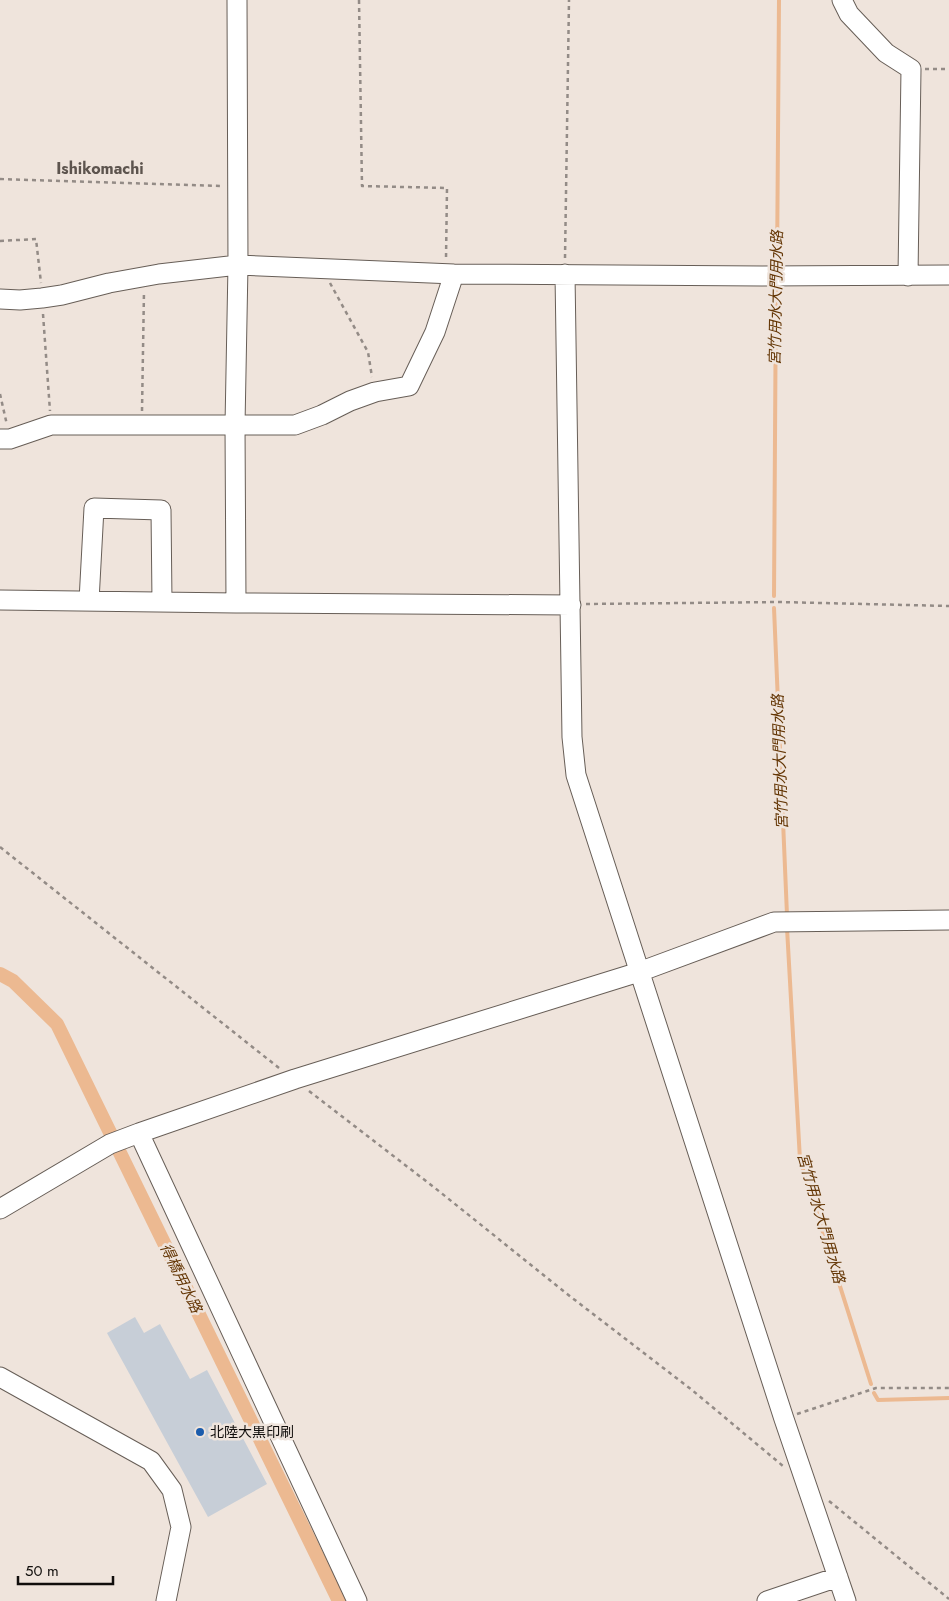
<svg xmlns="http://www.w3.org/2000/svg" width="949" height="1601" viewBox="0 0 949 1601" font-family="Jost,'Noto Sans JP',sans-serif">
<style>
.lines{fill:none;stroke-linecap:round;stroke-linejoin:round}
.stream{stroke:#ecb991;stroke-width:4}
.canal{stroke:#ecb991;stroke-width:14}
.building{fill:#c7ced7}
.minor-casing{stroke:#675e57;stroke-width:21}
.path{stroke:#938b86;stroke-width:2.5;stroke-dasharray:4 4;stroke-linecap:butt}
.minor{stroke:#fff;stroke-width:19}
.poi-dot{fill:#1b5cac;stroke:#efe4dc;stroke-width:2}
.labels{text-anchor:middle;stroke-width:5;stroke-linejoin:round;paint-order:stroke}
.poi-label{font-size:14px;fill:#110e0c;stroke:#efe4dc;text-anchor:start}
.water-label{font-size:15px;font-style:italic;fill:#643605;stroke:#efe4dc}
.quarter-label{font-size:16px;font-weight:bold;fill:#5d544e;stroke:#efe4dc}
</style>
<rect width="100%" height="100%" fill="#efe4dc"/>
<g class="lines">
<path class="stream" d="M777 272 779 0
M774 596 776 281
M774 608 787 915
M787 928 800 1160 871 1384
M874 1393 878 1400 949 1398"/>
<path class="canal" d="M0 974 13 981 57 1024 339 1601"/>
</g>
<path class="building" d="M135 1317 144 1333 160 1324 190 1379 207 1370 267 1484 208 1517 107 1333Z"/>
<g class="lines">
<defs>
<path id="minor" d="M842 0 849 14 886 53 911 69 908 276
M565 274 572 737 576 775 784 1419 846 1601
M0 299 20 300 42 298 62 295 109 283 159 274 238 265 454 274 762 276 949 275
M0 439H10L51 425H295L322 415 350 401 375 392 409 386 435 332 454 274
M0 600 236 603 571 605
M89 601 94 508 161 510 162 602
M236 603 235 425 238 265 237 0
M139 1133 357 1601
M0 1209 110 1144 139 1133 295 1079 639 972 774 922 949 920
M0 1377 151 1461 172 1490 181 1527 166 1601
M767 1601 838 1577"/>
</defs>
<use href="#minor" class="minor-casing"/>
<path class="path" d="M359 0 362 186 447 188 446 259
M925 69H949
M0 179 223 186
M0 241 36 239 41 283
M565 258 569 0
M330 283 368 352 372 377
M43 314 50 411
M0 394 7 425
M142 411 144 291
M586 604 778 602 949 606
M0 847 279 1068
M309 1091 435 1188 571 1297 692 1390 783 1466
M797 1414 876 1388H949
M829 1501 949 1599"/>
<use href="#minor" class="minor"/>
</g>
<circle class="poi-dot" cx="200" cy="1432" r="5"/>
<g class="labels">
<g class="poi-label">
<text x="210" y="1437">北陸大黒印刷</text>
</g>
<g class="water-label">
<text transform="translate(776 298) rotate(-89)" y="5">宮竹用水大門用水路</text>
<text transform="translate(780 762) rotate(-92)" y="5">宮竹用水大門用水路</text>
<text transform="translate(821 1218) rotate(74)" y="5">宮竹用水大門用水路</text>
<text transform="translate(181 1278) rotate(64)" y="5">得橋用水路</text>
</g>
<g class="quarter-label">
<text x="100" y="174">Ishikomachi</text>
</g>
</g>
<path d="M18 1576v8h95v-8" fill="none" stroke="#110e0c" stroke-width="2.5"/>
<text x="25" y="1576" font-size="15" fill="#110e0c" stroke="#efe4dc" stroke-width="4" paint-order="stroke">50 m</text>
</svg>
